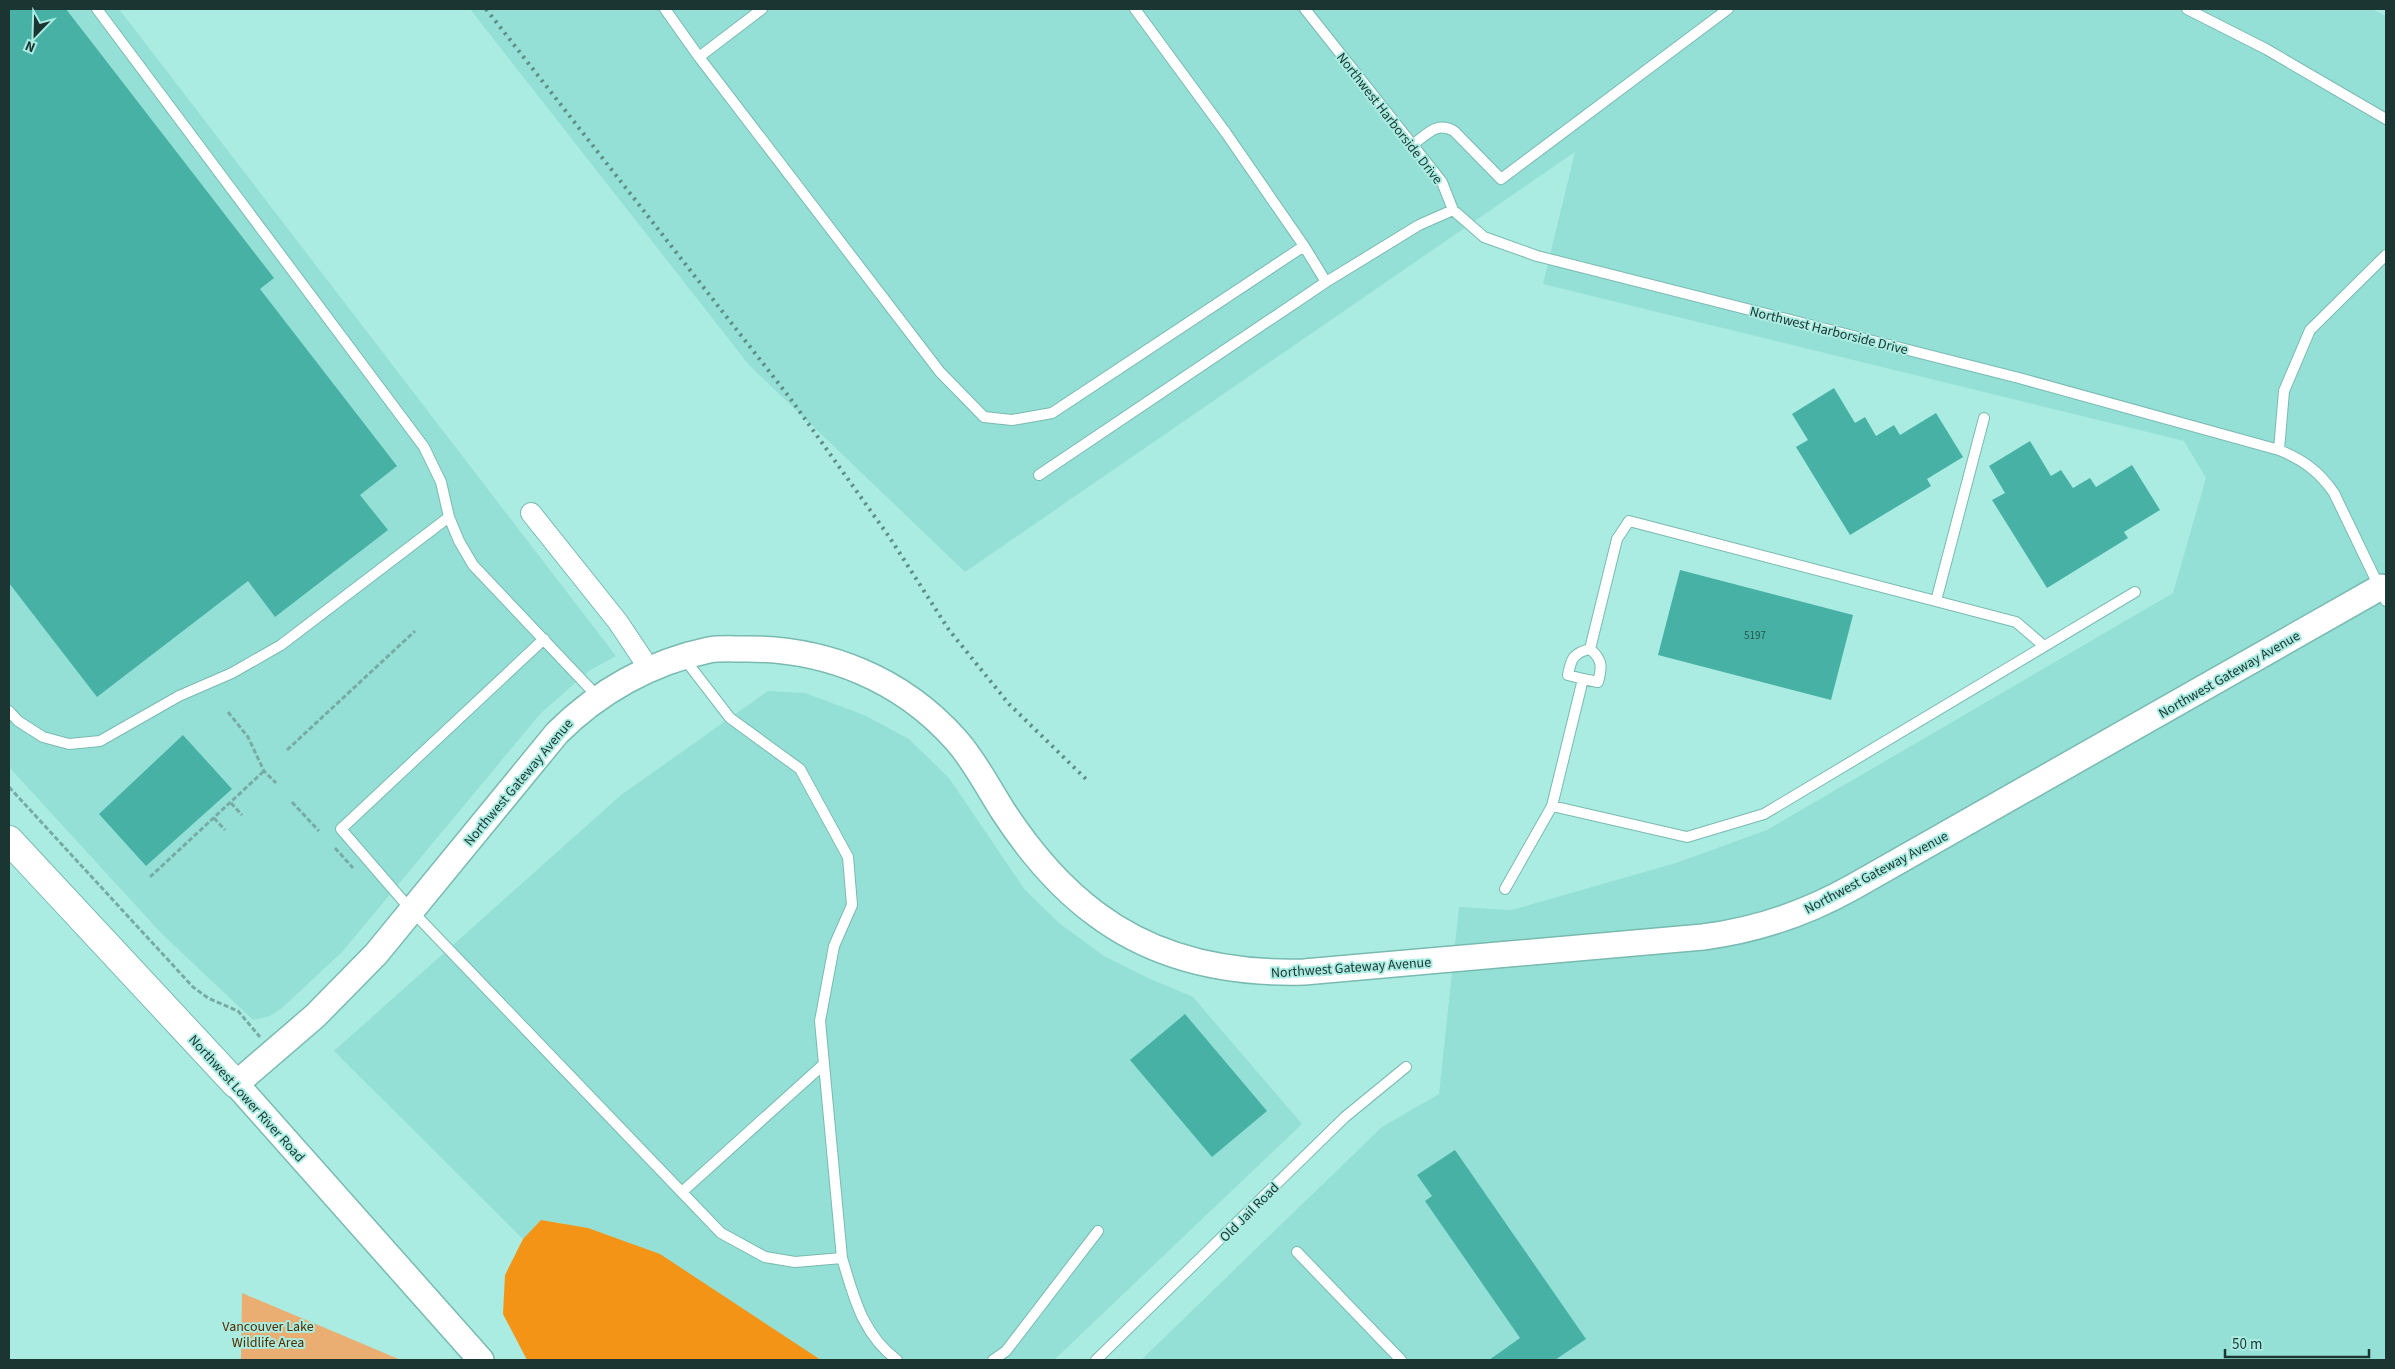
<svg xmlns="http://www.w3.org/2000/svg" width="2395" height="1369" viewBox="0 0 2395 1369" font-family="'Source Sans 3',sans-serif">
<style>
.built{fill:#94e0d6}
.green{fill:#eaae72}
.forest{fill:#f39417}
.building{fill:#48b1a5}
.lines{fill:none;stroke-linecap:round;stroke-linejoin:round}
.service-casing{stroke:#79bab1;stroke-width:12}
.minor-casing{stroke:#79bab1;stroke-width:22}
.tertiary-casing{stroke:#79bab1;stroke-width:28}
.secondary-casing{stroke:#79bab1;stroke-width:30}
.path{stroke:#77aba3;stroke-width:3;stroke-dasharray:5 2.5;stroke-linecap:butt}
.service{stroke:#fff;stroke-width:10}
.minor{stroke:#fff;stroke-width:20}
.tertiary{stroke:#fff;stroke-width:25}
.secondary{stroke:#fff;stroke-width:28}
.rail{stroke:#608e87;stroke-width:4;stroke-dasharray:2.5 5;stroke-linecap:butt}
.labels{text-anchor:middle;stroke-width:4;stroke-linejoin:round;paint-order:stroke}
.number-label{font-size:11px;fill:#26554f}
.street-label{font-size:14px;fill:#1b3632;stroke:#aaece2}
.park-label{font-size:14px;fill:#542f00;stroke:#aaece2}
</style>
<rect width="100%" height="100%" fill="#aaece2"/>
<path class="built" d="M9 9H119L616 656 589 671 540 714 343 951 282 1008 270 1016 253 1020 162 934 9 767Z
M470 9H2372L2386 16V1360H1141L1382 1127 1439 1094 1459 907 1512 910 1676 863 1767 830 2173 593 2206 478 2184 441 1543 284 1575 152 965 572 749 365Z
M768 691 805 693 864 715 909 739 949 778 1025 890 1059 923 1104 956 1148 978 1193 997 1302 1124 1054 1360H821L659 1254 588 1228 541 1220 523 1239 334 1051 621 795Z"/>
<path class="green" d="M242 1293 401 1360H241Z"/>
<path class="forest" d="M541 1220 588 1228 660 1254 821 1360H527L503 1314 505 1275 523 1239Z"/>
<path class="building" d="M9 9H66L274 278 260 289 397 466 360 495 388 530 275 617 248 581 97 697 9 583Z
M1834 388 1855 423 1865 417 1876 436 1894 425 1900 435 1936 413 1963 457 1927 479 1931 486 1850 535 1796 447 1808 440 1792 414Z
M2030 441 2051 476 2061 470 2073 488 2090 478 2096 487 2132 465 2160 510 2124 532 2128 538 2047 588 1992 500 2005 493 1989 466Z
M1680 570 1853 615 1831 700 1658 655Z
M183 735 232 789 146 866 99 814Z
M1185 1014 1267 1111 1212 1157 1130 1060Z
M1455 1150 1586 1339 1555 1360H1489L1520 1338 1425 1201 1432 1196 1417 1175Z"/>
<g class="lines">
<defs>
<path id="service" d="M97 9 424 447 441 482 449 517 459 541 473 565 598 697
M665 9 699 57 940 372 984 417 1012 420 1052 413 1304 246 1326 282
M1135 9 1226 133 1304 246
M1305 9 1442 182 1453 210 1484 237 1537 256 2019 378 2279 450C2303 460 2319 471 2334 493L2386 601
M2187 9 2266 49 2386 119
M699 57 762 9
M1412 145C1427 135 1436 121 1454 131L1501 179 1728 9
M2279 450 2284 391 2310 330 2386 255
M1039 475 1326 282 1419 225 1453 210
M1936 601 1984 418
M544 639 341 829 411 910 721 1233 765 1257 795 1262 842 1258 820 1021 834 946 852 905 848 857 800 769 730 718 683 657
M1583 679 1568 675C1571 659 1573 653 1590 649
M9 711 18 721 43 737 69 744 100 741 179 696 232 673 281 645 449 517
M1552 806 1687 837 1764 814 2135 592
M1505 889 1552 806 1583 679 1598 682C1602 667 1603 660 1590 649L1617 539 1629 521 2016 622 2044 646
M682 1192 824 1064
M1297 1252 1401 1360
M842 1258C854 1297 862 1334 897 1360
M993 1360 1006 1351 1098 1231
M1096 1360 1345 1117 1406 1067"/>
<path id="minor" d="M531 513 618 622 650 670"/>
<path id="tertiary" d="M481 1360 236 1084 315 1016 376 954 557 733C598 692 651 662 709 650 720 648 733 649 744 649 826 648 902 679 956 740 975 761 988 788 1003 811 1029 851 1058 886 1096 914 1157 960 1229 974 1304 972L1703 937C1757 930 1805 914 1853 887L2381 587"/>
<path id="secondary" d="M9 840 236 1084"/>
</defs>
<use href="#service" class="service-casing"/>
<use href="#minor" class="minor-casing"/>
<use href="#tertiary" class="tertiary-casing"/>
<use href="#secondary" class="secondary-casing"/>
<path class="path" d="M228 712 248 737 264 771 276 783
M287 750 415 631
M9 787 193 987 208 998 238 1011 260 1037
M292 802 319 831
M231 803 242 815
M214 818 225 830
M335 848 353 868
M150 877 264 771"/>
<use href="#service" class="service"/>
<use href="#minor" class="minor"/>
<use href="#tertiary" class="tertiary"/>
<use href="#secondary" class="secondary"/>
<path class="rail" d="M486 9 790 398 890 538 949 630 1009 704 1088 781"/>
</g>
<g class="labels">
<g class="number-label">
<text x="1755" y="639">5197</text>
</g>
<g class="street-label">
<text transform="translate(1390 118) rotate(52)" y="5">Northwest Harborside Drive</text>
<text transform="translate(1829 330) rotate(14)" y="5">Northwest Harborside Drive</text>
<text transform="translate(2229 674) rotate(-30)" y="5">Northwest Gateway Avenue</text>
<text transform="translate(518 782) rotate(-50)" y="5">Northwest Gateway Avenue</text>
<text transform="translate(1876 872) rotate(-28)" y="5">Northwest Gateway Avenue</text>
<text transform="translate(1351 967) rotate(-4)" y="5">Northwest Gateway Avenue</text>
<text transform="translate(247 1098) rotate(48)" y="5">Northwest Lower River Road</text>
<text transform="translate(1249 1212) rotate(-45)" y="5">Old Jail Road</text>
</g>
<g class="park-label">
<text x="268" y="1331">Vancouver Lake<tspan x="268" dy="16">Wildlife Area</tspan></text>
</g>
</g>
<rect width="2395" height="1369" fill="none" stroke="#1b3632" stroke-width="20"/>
<g transform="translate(35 35) rotate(203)" stroke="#aaece2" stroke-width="4" paint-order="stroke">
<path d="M0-4L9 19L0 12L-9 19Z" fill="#1b3632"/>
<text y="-8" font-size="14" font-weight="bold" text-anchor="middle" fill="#1b3632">N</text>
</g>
<path d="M2225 1349v8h144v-8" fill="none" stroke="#1b3632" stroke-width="2.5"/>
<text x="2232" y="1349" font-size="15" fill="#1b3632" stroke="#aaece2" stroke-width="4" paint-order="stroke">50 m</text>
</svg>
